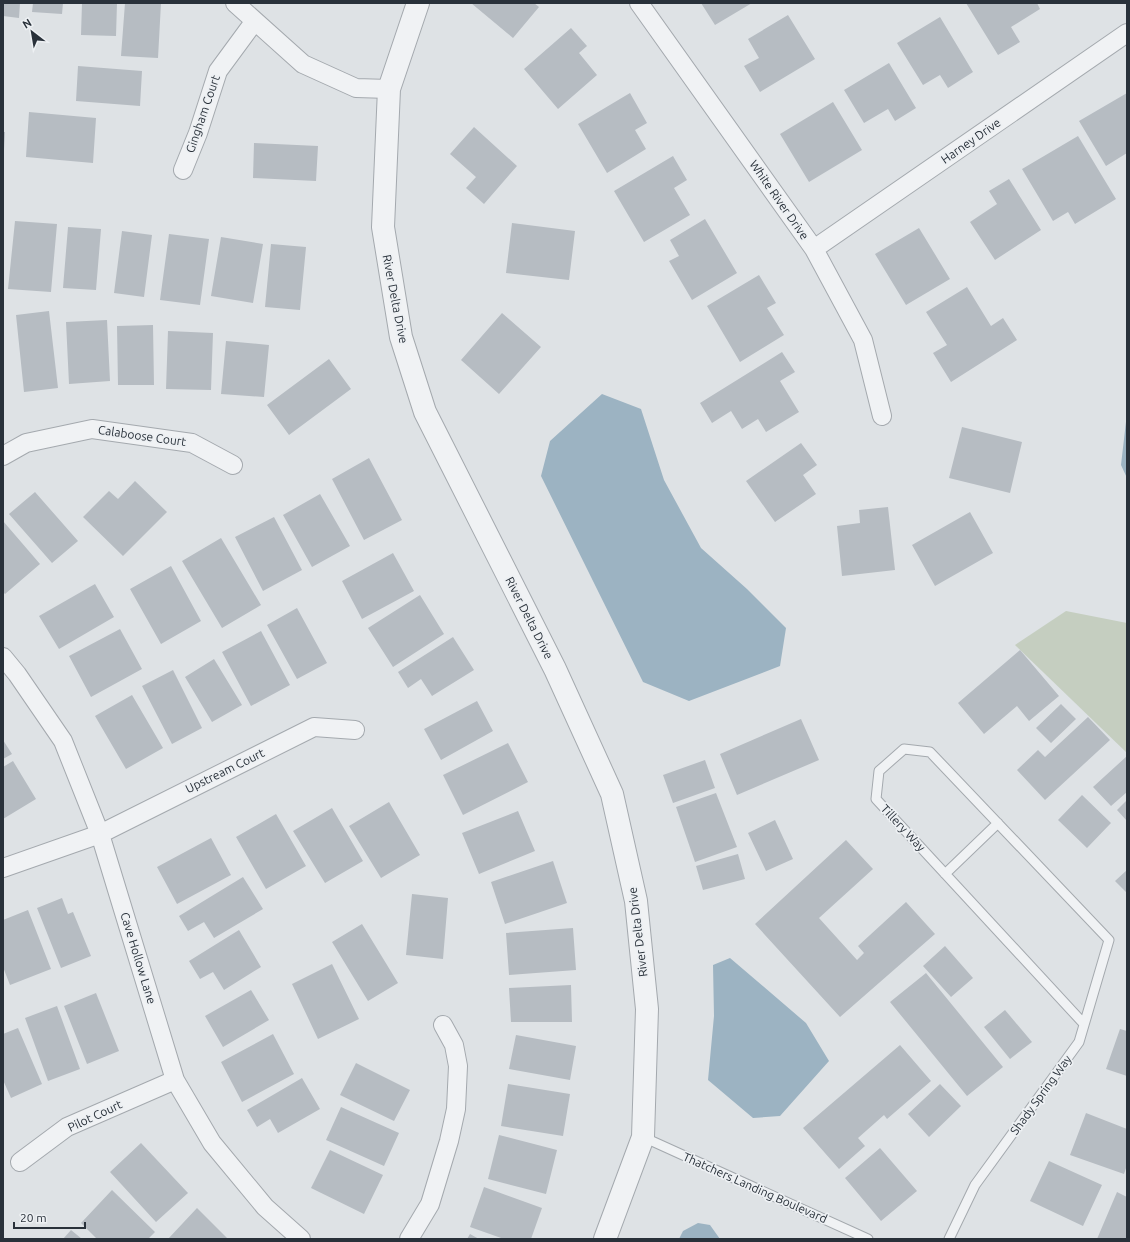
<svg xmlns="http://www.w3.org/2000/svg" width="1130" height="1242" viewBox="0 0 1130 1242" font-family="Ubuntu,sans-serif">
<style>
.green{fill:#c5cec0}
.water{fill:#9cb3c2}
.building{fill:#b6bcc2}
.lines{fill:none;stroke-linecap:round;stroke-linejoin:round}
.service-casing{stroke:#a4a9ae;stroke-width:11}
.minor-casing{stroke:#a4a9ae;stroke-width:20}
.tertiary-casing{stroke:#a4a9ae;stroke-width:24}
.service{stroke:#f0f2f4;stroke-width:9}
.minor{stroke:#f0f2f4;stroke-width:18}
.tertiary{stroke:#f0f2f4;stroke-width:22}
.labels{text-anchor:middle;stroke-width:3.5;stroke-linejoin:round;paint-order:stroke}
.street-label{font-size:12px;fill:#29313a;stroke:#edf0f3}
</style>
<rect width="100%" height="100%" fill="#dee2e5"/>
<path class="green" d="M1066 611 1127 623V753L1015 645Z"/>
<path class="water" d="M602 394 641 409 664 480 701 548 747 589 786 628 780 666 689 701 643 682 541 476 550 441Z
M1127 413V478L1121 465Z
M730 958 806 1023 829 1061 780 1116 753 1118 708 1080 714 1016 713 965Z
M698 1223 710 1225 720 1239H679L683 1231Z"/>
<path class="building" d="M3 3H20L19 18 3 16Z
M33 3H63L62 14 32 12Z
M82 3H117L116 36 81 35Z
M125 3H161L158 58 121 56Z
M471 3H534L539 7 513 38Z
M701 3H752L715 25Z
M966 3H1037L1040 9 1011 27 1020 42 998 55Z
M788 15 815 59 760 92 744 66 759 58 748 39Z
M940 17 973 72 948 88 940 75 923 85 897 43Z
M571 28 587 46 579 53 597 75 558 109 524 69Z
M889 63 916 108 895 121 888 109 864 123 844 90Z
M78 66 142 71 140 106 76 101Z
M630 93 647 123 635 130 646 149 607 173 578 124Z
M1127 93V153L1106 166 1079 121Z
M833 102 862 150 809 182 780 134Z
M29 112 96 118 93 163 26 157Z
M474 127 517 166 484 204 466 188 476 177 450 154Z
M3 132H5L4 150H3Z
M1078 136 1116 199 1075 224 1068 212 1053 221 1022 169Z
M254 143 318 146 316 181 253 178Z
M673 156 687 180 674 188 690 215 644 242 614 191Z
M1009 179 1041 230 995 260 970 222 997 204 989 191Z
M705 219 737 273 692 300 669 261 679 256 670 240Z
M15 221 57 224 51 292 8 289Z
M512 223 575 231 569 280 506 273Z
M68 227 101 229 96 290 63 288Z
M919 228 950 279 906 305 875 254Z
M122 231 152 235 144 297 114 293Z
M169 234 209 239 200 305 160 300Z
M221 237 263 244 253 303 211 296Z
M271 244 306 247 300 310 265 307Z
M759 275 776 303 767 308 784 335 740 362 707 306Z
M967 287 991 326 1003 318 1017 340 951 382 933 353 947 345 926 312Z
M49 311 58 388 24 392 16 315Z
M502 313 541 347 499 394 461 360Z
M107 320 110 381 69 384 66 322Z
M153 325 154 385H118L117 326Z
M168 331 213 333 211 390 166 389Z
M226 341 269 345 264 397 221 394Z
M782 352 795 372 780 381 799 412 766 432 758 419 742 429 731 411 712 423 700 403Z
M329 359 351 389 289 435 267 405Z
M962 427 1022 442 1010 493 949 478Z
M801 443 817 465 803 475 816 494 775 522 746 481Z
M369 458 402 520 364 540 332 479Z
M135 481 167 512 123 556 83 517 109 491 118 499Z
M35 492 78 541 52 563 9 514Z
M320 494 350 546 312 567 283 515Z
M888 507 895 570 842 576 837 526 860 523 859 510Z
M970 512 993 553 935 586 912 545Z
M274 517 302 570 263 591 235 537Z
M3 521 40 564 5 594 3 592Z
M221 538 261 605 222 628 182 561Z
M393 553 414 591 362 619 342 581Z
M171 566 201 621 161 644 130 589Z
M95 584 114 617 59 649 39 616Z
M420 595 444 634 393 667 368 628Z
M297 608 327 663 297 679 267 625Z
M120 629 142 669 91 697 69 656Z
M261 631 290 685 251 706 222 652Z
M453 637 474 670 432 696 421 679 408 688 398 672Z
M1020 650 1059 696 1029 721 1017 706 984 734 958 703Z
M214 659 242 705 212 722 185 677Z
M173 670 202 728 172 744 142 686Z
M132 695 163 748 126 769 95 716Z
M477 701 493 731 441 760 424 729Z
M1061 704 1076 719 1051 743 1036 728Z
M1088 717 1110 740 1045 800 1017 770 1038 750 1045 757Z
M801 719 819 760 737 795 720 754Z
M3 740 12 754 3 759Z
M508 743 528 782 463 815 443 775Z
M1127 756V792L1111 806 1093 787Z
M705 760 715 788 673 803 663 775Z
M13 761 36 799 3 819V767Z
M716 793 737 847 695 862 676 807Z
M1082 795 1111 823 1087 848 1058 820Z
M1127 800V821L1117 810Z
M389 802 420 855 381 878 349 826Z
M332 808 363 861 325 883 293 831Z
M518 811 535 851 479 874 462 833Z
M276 814 306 866 266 889 236 837Z
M775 820 793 859 766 871 748 833Z
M211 838 231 875 177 904 157 867Z
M846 840 873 869 819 918 857 960 864 953 858 946 906 902 935 934 840 1017 755 924Z
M738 854 745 879 703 890 696 866Z
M553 861 567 903 505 924 491 882Z
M1127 870V893L1115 881Z
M243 877 263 909 214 938 204 922 188 931 179 916Z
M412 894 448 898 443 959 406 955Z
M62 898 68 914 73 912 91 956 61 968 37 908Z
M28 910 51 969 10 985 3 967V920Z
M362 924 398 983 368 1001 332 942Z
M573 928 576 970 509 975 506 933Z
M239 930 261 967 224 990 213 972 200 979 189 961Z
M945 946 973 978 951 997 923 966Z
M332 964 359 1019 318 1039 292 984Z
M926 973 1003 1067 967 1096 890 1002Z
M571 985 572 1022H511L509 988Z
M251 990 269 1020 223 1047 205 1016Z
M96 993 119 1051 87 1064 64 1006Z
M57 1006 80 1069 48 1081 25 1018Z
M1005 1010 1032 1042 1010 1059 984 1027Z
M18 1028 42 1084 11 1098 3 1080V1034Z
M1120 1029 1127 1031V1076L1106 1069Z
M273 1034 294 1074 242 1102 221 1062Z
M516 1035 576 1046 570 1080 509 1069Z
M900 1045 931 1081 887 1119 884 1115 858 1138 865 1146 839 1169 803 1128Z
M356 1063 410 1090 394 1121 340 1095Z
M302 1078 320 1109 278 1133 270 1119 257 1127 247 1110Z
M508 1084 570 1094 563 1136 501 1126Z
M940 1084 961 1106 929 1137 908 1114Z
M341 1107 399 1133 384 1166 326 1140Z
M1086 1113 1127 1129V1165L1124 1174 1070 1155Z
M499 1135 557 1150 546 1194 488 1179Z
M141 1143 188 1193 156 1222 110 1172Z
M880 1148 917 1191 881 1221 845 1178Z
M330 1150 383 1175 364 1214 311 1188Z
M1049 1161 1102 1185 1083 1226 1030 1201Z
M484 1187 542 1208 531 1239H504L470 1227Z
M112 1190 155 1232 148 1239H97L81 1223Z
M1117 1192 1127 1197V1239H1097Z
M197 1208 228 1239H168Z
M71 1230 82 1239H63Z
M470 1234 479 1239H467Z"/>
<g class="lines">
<defs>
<path id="service" d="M945 874 998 823
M643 1137 868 1239
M949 1239 975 1185 1079 1042 1109 940 930 752 904 749 879 771 876 799 1084 1024"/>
<path id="minor" d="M235 3 303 64 356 88 389 89
M639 3 814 249 863 340 882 416
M183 170 198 133 218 71 254 22
M814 249 1127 33
M3 456 26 443 92 429 192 443 233 465
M3 657 17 674 63 741 100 834 175 1080 212 1143 265 1207 301 1239
M3 868 100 834 314 727 355 730
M20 1162 67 1127 175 1080
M409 1239 430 1204 449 1141 456 1109 458 1066 454 1045 443 1025"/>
<path id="tertiary" d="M418 3 389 89 383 227 401 337 425 412 555 669 612 794 636 901 647 1009 643 1137 605 1239"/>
</defs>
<use href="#service" class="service-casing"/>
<use href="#minor" class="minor-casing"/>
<use href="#tertiary" class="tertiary-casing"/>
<use href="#service" class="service"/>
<use href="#minor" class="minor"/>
<use href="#tertiary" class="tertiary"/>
</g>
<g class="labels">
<g class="street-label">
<text transform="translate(203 114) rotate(-71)" y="4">Gingham Court</text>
<text transform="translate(971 141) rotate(-35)" y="4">Harney Drive</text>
<text transform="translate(779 200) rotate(55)" y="4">White River Drive</text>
<text transform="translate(395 299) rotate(79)" y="4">River Delta Drive</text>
<text transform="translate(142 436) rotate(8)" y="4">Calaboose Court</text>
<text transform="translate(529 618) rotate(63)" y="4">River Delta Drive</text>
<text transform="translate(225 771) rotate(-26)" y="4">Upstream Court</text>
<text transform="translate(903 828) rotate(47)" y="4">Tillery Way</text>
<text transform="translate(638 932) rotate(-97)" y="4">River Delta Drive</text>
<text transform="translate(138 958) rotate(73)" y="4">Cave Hollow Lane</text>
<text transform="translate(1041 1095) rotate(-54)" y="4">Shady Spring Way</text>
<text transform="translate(95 1116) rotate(-25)" y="4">Pilot Court</text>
<text transform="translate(755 1188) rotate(24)" y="4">Thatchers Landing Boulevard</text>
</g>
</g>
<rect width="1130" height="1242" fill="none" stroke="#29313a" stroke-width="8"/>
<g transform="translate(32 32) rotate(329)" stroke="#edf0f3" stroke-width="3" paint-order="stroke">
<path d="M0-3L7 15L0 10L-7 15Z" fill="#29313a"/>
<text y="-6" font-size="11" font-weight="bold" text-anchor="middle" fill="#29313a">N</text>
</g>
<path d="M14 1222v6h71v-6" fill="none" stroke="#29313a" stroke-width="2"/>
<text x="20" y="1222" font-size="12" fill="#29313a" stroke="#edf0f3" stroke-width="3" paint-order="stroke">20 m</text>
</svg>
